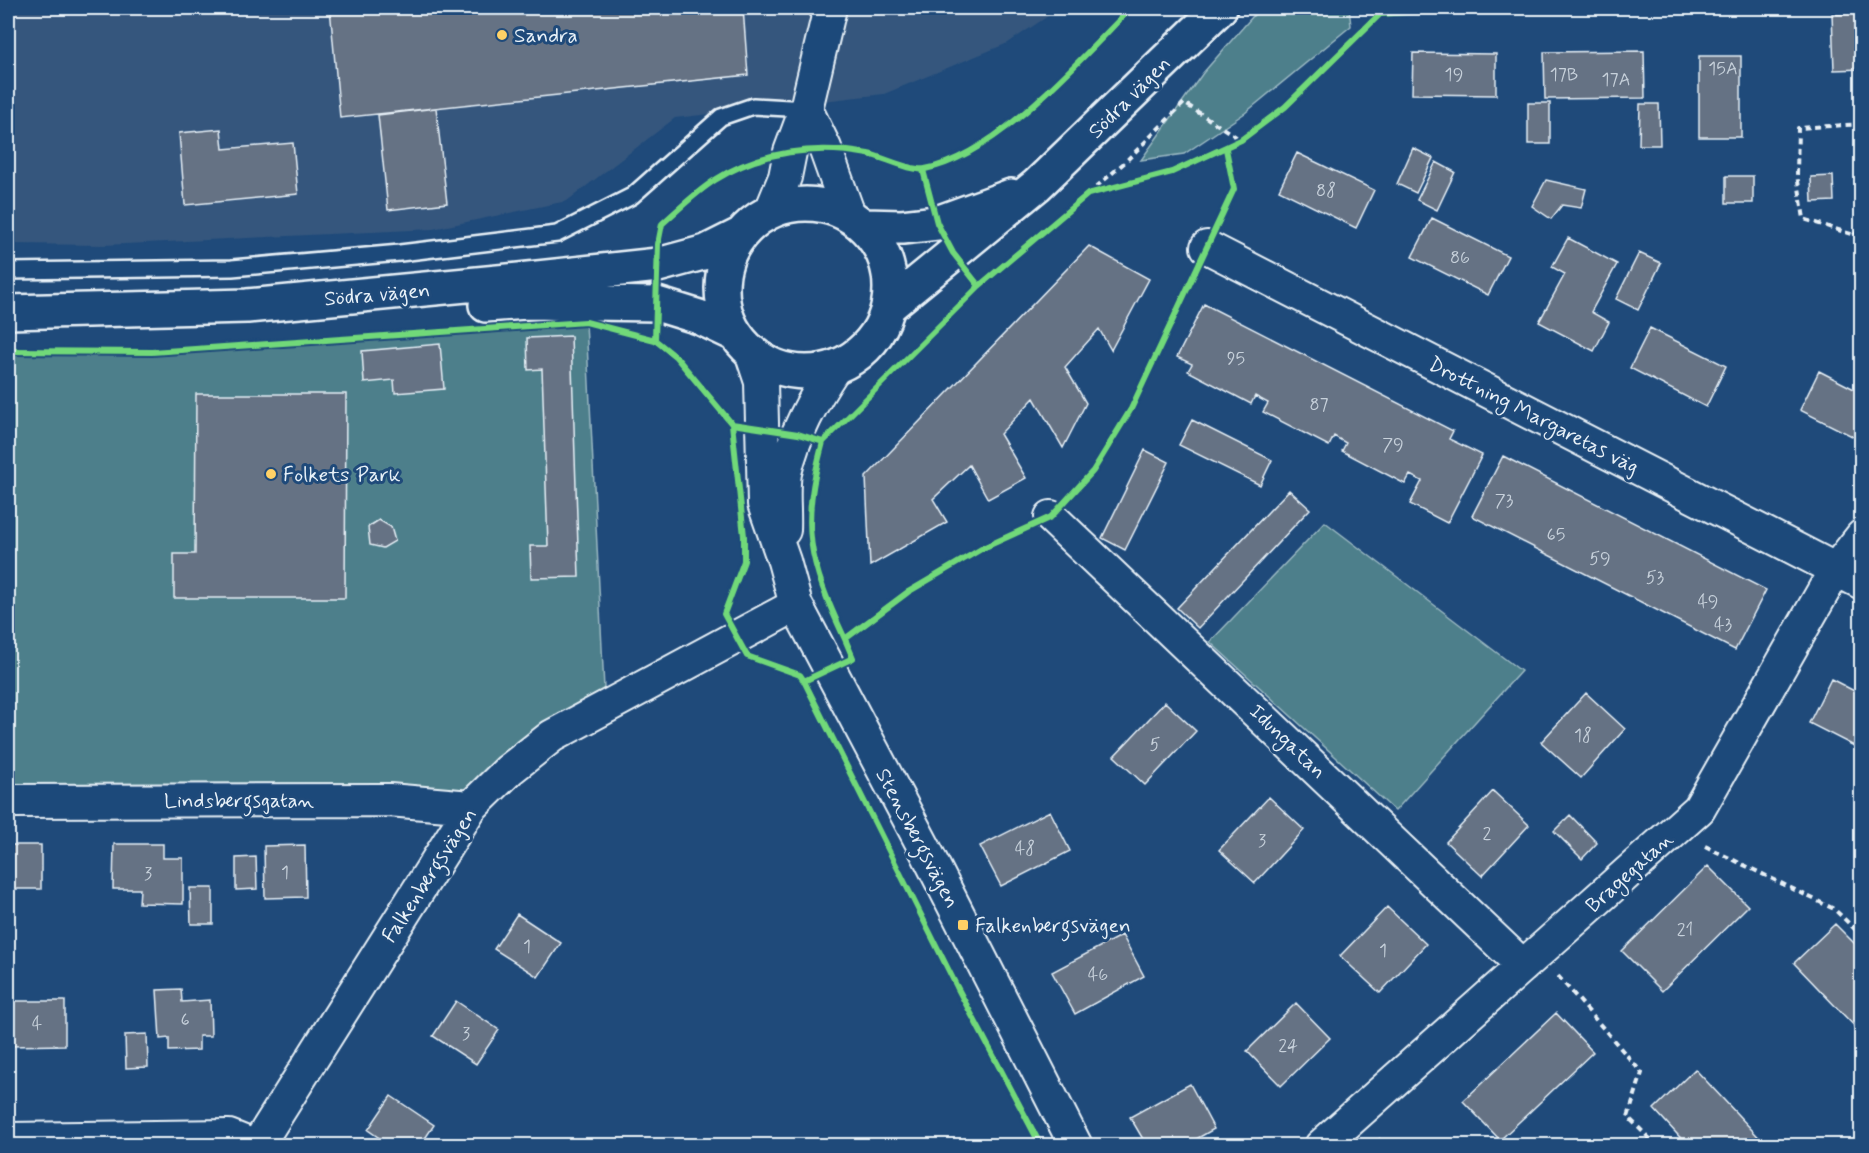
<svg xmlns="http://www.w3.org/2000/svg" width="1869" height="1153" viewBox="0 0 1869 1153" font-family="Mynerve,sans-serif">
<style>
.built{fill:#34567d}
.green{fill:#4d7f8b;stroke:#9ab8c2;stroke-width:1.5}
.building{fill:#657284;stroke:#e8f1f8;stroke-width:1.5}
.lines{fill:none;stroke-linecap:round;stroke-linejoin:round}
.lane-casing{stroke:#e8f1f8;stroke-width:20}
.street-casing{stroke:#e8f1f8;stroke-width:36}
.secondary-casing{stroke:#e8f1f8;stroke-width:38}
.path{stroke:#e8f1f8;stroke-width:4;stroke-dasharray:6 4.5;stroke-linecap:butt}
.lane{stroke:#1f4a7a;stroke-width:15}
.street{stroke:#1f4a7a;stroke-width:32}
.secondary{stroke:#1f4a7a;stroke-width:33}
.cycleway-casing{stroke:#1f4a7a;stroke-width:10}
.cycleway{stroke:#71d979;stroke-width:6}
.poi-dot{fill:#ffd166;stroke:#1f4a7a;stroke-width:2}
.labels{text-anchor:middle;stroke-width:6;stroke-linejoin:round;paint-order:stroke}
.number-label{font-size:18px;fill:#c7d1db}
.poi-label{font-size:21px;fill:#e8f1f8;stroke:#1f4a7a;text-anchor:start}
.street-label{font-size:21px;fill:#e8f1f8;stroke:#1f4a7a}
</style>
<rect width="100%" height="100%" fill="#1f4a7a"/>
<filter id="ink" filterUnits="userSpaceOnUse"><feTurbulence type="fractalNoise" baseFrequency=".0167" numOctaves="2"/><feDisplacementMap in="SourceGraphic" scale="12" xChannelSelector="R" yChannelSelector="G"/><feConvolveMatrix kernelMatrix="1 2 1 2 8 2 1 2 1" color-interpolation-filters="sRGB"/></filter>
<g filter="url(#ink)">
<path class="built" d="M8 8H1060L1008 43 884 94 675 118 567 201 433 229 105 245 8 244Z"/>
<path class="green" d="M1260 8H1349L1351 26 1245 113 1184 154 1141 160 1203 73Z
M586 322 605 709 471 807 8 801V351L152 352Z
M1325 522 1521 671 1395 811 1210 642Z"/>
<path class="building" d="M330 8H743L748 75 340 118Z
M1862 13V69L1834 70 1832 14Z
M1644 51 1645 98 1545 99 1544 52Z
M1413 53 1496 54V95L1412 94Z
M1699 56H1741V137H1699Z
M1528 103H1550V144H1528Z
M1640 104H1659L1660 145H1639Z
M436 108 447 203 388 210 378 115Z
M221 129 223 149 293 143 298 194 185 205 179 133Z
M1413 148 1433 158 1416 193 1397 184Z
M1297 153 1374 190 1356 228 1279 190Z
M1436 162 1455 172 1437 210 1417 200Z
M1726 176H1753V203H1726Z
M1833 176 1834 201 1812 202 1811 177Z
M1546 180 1586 189 1581 208 1562 205 1551 219 1532 206Z
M1432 218 1508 256 1488 295 1412 257Z
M1568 238 1617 264 1591 312 1609 322 1594 351 1539 322 1565 274 1552 267Z
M1089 246 1149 279 1111 350 1099 329 1065 367 1086 403 1063 448 1034 398 1000 434 1026 478 988 499 969 465 933 499 947 522 870 566 866 477Z
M1639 253 1661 263 1638 310 1616 299Z
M1204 304 1453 431 1449 439 1482 455 1447 523 1410 504 1422 481 1410 475 1405 484 1342 451 1346 443 1334 436 1329 446 1263 412 1268 403 1255 396 1251 404 1188 371 1192 364 1177 357Z
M1650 328 1726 366 1706 407 1630 368Z
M571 336 579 577 531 578 530 546H548L542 369 528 370 527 338Z
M440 344 444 389 395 393 394 380 364 383 362 351Z
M1819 371 1858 391 1862 386V441L1800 410Z
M196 394H346L345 598H174V554H195Z
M1192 420 1272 460 1260 485 1179 445Z
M1145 450 1169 462 1125 550 1102 538Z
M1503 456 1766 590 1735 650 1472 516Z
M1289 490 1310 509 1198 628 1177 608Z
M379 520 391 527 395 541 383 548 370 545 368 527Z
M1831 679 1862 695V750L1809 723Z
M1586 693 1625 729 1581 778 1541 742Z
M1165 702 1196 731 1145 785 1114 756Z
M1493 791 1529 825 1482 876 1446 842Z
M1269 797 1304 830 1255 883 1219 850Z
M1050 811 1070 851 1001 886 980 846Z
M1570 815 1597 843 1582 859 1554 831Z
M114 844H163V858H183V904L139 903 140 889H113Z
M8 845H41V889H8Z
M305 845 306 897 265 898 264 846Z
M256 857 257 889 236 890V858Z
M1708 866 1748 906 1662 991 1622 951Z
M190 888H213V924H191Z
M1387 907 1426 944 1380 993 1340 956Z
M517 914 561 943 538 977 494 949Z
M1835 924 1862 951V1034L1794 963Z
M1122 935 1144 976 1075 1014 1052 972Z
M181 989 182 1002 210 1000 211 1036H199V1050L169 1051V1038L160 1039 157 990Z
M9 1001H65V1045L9 1046Z
M456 1001 499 1030 476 1064 433 1036Z
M1296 1003 1330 1038 1281 1086 1247 1051Z
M1556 1013 1593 1052 1500 1140 1463 1101Z
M147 1034 148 1067 126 1068 125 1035Z
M1695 1069 1767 1146H1688L1654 1109Z
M1190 1084 1214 1129 1184 1146H1147L1130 1117Z
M391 1096 434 1125 420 1146H391L368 1130Z"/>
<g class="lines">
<defs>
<path id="lane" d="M8 271 232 268 400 253 557 234 632 196 721 117 753 106 806 109"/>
<path id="street" d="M806 109 825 148 849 215
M771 211 785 177 790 152 806 109 830 8
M1207 247 1862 583
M751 352 761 382 764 504 784 561 796 605 927 853 1076 1146
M1051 517 1523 966
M784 530C785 512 782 491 785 473 794 434 813 400 835 367
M8 801 389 800 471 807
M8 1139 229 1136 254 1146
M257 1146 471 807 509 770 552 736 796 605
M1321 1146 1699 809 1836 569 1862 536"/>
<path id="secondary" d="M722 288a84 84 0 1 1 168 0a84 84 0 1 1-168 0Z
M865 226 902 227 937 223 1011 196
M486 305 527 302 657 304 699 317 735 334
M889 306 1037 185 1220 8
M8 312 247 306 519 280 658 265 706 252 740 235"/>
</defs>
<use href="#lane" class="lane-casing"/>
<use href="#street" class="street-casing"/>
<use href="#secondary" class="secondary-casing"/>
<path class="path" d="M1862 124 1798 128 1797 175 1804 219 1854 235 1862 241
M1088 194 1124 163 1184 103 1241 140
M1854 235 1862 226
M1705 846 1834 909 1862 936
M1558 976 1642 1073 1628 1117 1657 1146
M1378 1139 1386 1146"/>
<use href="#lane" class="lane"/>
<use href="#street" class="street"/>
<use href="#secondary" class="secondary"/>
<defs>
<path id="cycleway" d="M923 170 937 223 953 253 979 286
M655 340 658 244 662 224C679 209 696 192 715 180 760 151 817 144 868 154 883 157 912 172 925 169 998 155 1080 59 1131 8
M8 351 152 352 586 322 655 340 676 357 732 424 798 434 823 442 979 286 1088 194 1172 172 1241 140 1285 107 1380 14 1461 8
M732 424 744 536V561L724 614 747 656 800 675 804 681 957 987 1041 1146
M823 442C800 528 808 560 845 639
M804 681 853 658 845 639 908 592 983 548 1051 517 1093 471 1131 409 1234 189 1226 149"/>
</defs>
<use href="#cycleway" class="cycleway-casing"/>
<use href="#cycleway" class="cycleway"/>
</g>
</g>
<g class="poi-dot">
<circle cx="502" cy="35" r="6"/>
<circle cx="271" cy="474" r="6"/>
<rect x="957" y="919" width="12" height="12" rx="3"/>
</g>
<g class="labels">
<g class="number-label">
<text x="1723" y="74">15A</text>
<text x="1454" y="80">19</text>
<text x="1564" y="80">17B</text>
<text x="1616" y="85">17A</text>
<text x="1326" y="196">88</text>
<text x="1460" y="263">86</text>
<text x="1236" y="364">95</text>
<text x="1319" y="410">87</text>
<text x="1393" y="450">79</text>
<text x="1504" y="506">73</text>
<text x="1556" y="540">65</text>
<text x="1600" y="564">59</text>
<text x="1655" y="583">53</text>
<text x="1708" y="607">49</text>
<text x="1723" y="630">43</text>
<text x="1583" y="741">18</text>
<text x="1155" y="750">5</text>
<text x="1487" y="839">2</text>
<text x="1262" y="846">3</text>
<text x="1025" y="854">48</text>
<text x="285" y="878">1</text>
<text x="148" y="879">3</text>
<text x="1685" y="935">21</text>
<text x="527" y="952">1</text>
<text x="1383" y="956">1</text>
<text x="1098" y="980">46</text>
<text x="185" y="1025">6</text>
<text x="37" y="1029">4</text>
<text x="466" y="1039">3</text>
<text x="1288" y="1051">24</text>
</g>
<g class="poi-label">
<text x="514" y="42">Sandra</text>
<text x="283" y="481">Folkets Park</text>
<text x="975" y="932">Falkenbergsvägen</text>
</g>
<g class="street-label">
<text transform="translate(1129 97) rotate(-45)" y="7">Södra vägen</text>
<text transform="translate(377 294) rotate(-5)" y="7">Södra vägen</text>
<text transform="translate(1534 415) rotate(27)" y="7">Drottning Margaretas väg</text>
<text transform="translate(1288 741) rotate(44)" y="7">Idungatan</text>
<text x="239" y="807">Lindsbergsgatan</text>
<text transform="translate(918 838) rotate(62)" y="7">Stensbergsvägen</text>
<text transform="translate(1629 872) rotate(-42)" y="7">Bragegatan</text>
<text transform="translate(429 875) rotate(-57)" y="7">Falkenbergsvägen</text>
</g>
</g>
<rect width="1869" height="1153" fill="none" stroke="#1f4a7a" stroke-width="30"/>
<rect x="15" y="15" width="1839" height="1123" fill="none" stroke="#e8f1f8" stroke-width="2" filter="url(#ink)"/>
</svg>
